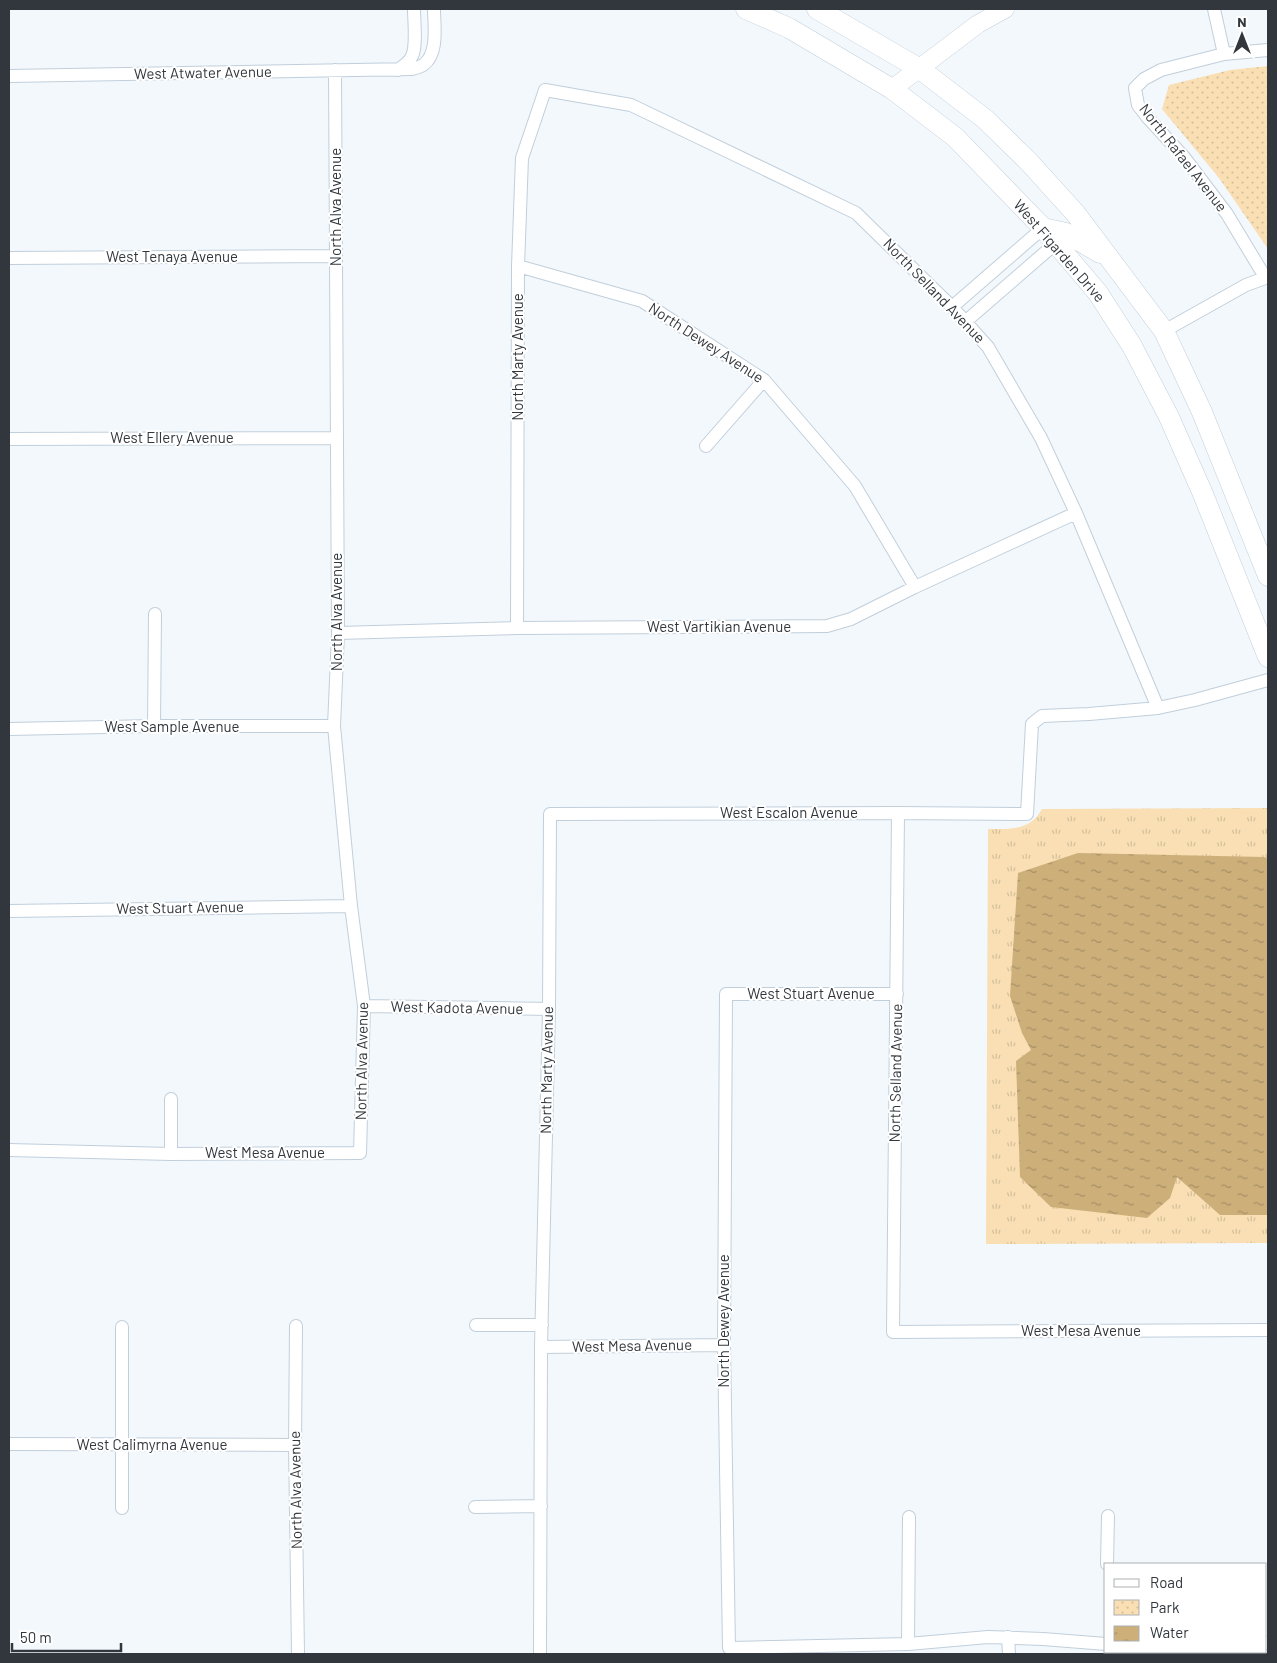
<svg xmlns="http://www.w3.org/2000/svg" width="1277" height="1663" viewBox="0 0 1277 1663" font-family="Barlow,sans-serif">
<style>
.grass{fill:url(#grass-tufts)}
.park{fill:url(#park-dots)}
.water{fill:url(#water-ripples)}
.lines{fill:none;stroke-linecap:round;stroke-linejoin:round}
.street-casing{stroke:#c1cfdb;stroke-width:14}
.secondary-casing{stroke:#c1cfdb;stroke-width:19}
.primary-casing{stroke:#c1cfdb;stroke-width:21}
.street{stroke:#fff;stroke-width:12}
.secondary{stroke:#fff;stroke-width:18}
.primary{stroke:#fff;stroke-width:20}
.labels{text-anchor:middle;stroke-width:4;stroke-linejoin:round;paint-order:stroke}
.street-label{font-size:15px;fill:#31373c;stroke:#fff}
</style>
<defs>
<pattern id="grass-tufts" width="24" height="20" patternUnits="userSpaceOnUse" patternTransform="scale(1.25)"><rect width="24" height="20" fill="#f9dfb3"/><path d="M3 7l-1-3M5 7V3M7 7l1-3M15 17l-1-3M17 17v-4M19 17l1-3" fill="none" stroke="#d6c09b"/></pattern>
<pattern id="park-dots" width="8" height="8" patternUnits="userSpaceOnUse" patternTransform="scale(1.25)"><rect width="8" height="8" fill="#f9dfb3"/><path d="M2 2h.1M6 6h.1" fill="none" stroke="#d6c09b" stroke-width="1.8" stroke-linecap="round"/></pattern>
<pattern id="water-ripples" width="26" height="14" patternUnits="userSpaceOnUse" patternTransform="scale(1.25)"><rect width="26" height="14" fill="#cdaf7a"/><path d="M2 4q2-2 4 0t4 0M15 11q2-2 4 0t4 0" fill="none" stroke="#a78f65"/></pattern>
</defs>
<rect width="100%" height="100%" fill="#f3f8fd"/>
<path class="grass" d="M1268 808V1243L986 1244 988 829C1010 829 1030 831 1042 809Z"/>
<path class="park" d="M1268 66V249L1219 178 1162 109 1169 85 1230 70Z"/>
<path class="water" d="M1078 853 1264 857 1268 859V1215H1220L1177 1177 1170 1198 1147 1218 1051 1207 1020 1177 1016 1061 1031 1050 1022 1033 1010 996 1018 873Z"/>
<g class="lines">
<defs>
<path id="street" d="M1214 9 1224 54
M398 70C403 66 409 63 412 56 417 46 414 21 414 9
M9 76 412 69C416 68 420 67 423 65 439 54 434 25 434 9
M9 258 336 256
M518 266 642 301 764 380 855 486 915 587
M1265 277 1227 214 1184 157 1148 118 1138 105 1135 88 1144 79 1161 70 1224 54 1268 50
M952 307 1043 228
M965 322 1056 243
M1164 331 1246 285 1268 277
M9 439 336 438
M706 446 764 380
M517 628 518 266 522 158 545 90 631 105 856 213 952 307 988 347 1041 438 1076 513 1158 708
M338 633 517 628 827 626 851 619 915 587 1076 513
M154 726 155 614
M9 729 154 726H334
M898 813 893 1332 1268 1330
M9 911 351 906
M897 994H726L724 1345 729 1648 908 1644 988 1637 1043 1639 1106 1644
M364 1006 549 1009
M171 1099V1154
M9 1150 171 1154 360 1153 364 1006 351 906 334 726 338 633 335 70
M476 1325H542
M296 1326 295 1445 298 1654
M541 1347 724 1345
M9 1444 295 1445
M475 1507 541 1506
M122 1508V1327
M1107 1564 1108 1516
M1008 1637 1009 1654
M1266 1643H1268
M908 1644 909 1517
M540 1654 541 1347 549 1009 550 814 898 813 1027 814 1032 724 1042 716 1089 714 1158 708 1195 700 1268 680"/>
<path id="secondary" d="M892 89 978 24 1005 9"/>
<path id="primary" d="M746 9 789 28 892 89 955 137 1043 228 1098 293 1132 346 1169 417 1203 494 1268 657
M817 9 920 69 985 119 1029 162 1076 214 1164 331 1202 412 1268 576
M1043 228 1066 233 1100 253"/>
</defs>
<use href="#street" class="street-casing"/>
<use href="#secondary" class="secondary-casing"/>
<use href="#primary" class="primary-casing"/>
<use href="#street" class="street"/>
<use href="#secondary" class="secondary"/>
<use href="#primary" class="primary"/>
</g>
<g class="labels">
<g class="street-label">
<text transform="translate(203 73) rotate(-1)" y="5">West Atwater Avenue</text>
<text transform="translate(1183 158) rotate(52)" y="5">North Rafael Avenue</text>
<text transform="translate(336 207) rotate(-90)" y="5">North Alva Avenue</text>
<text transform="translate(1059 251) rotate(49)" y="5">West Figarden Drive</text>
<text x="172" y="262">West Tenaya Avenue</text>
<text transform="translate(934 291) rotate(46)" y="5">North Selland Avenue</text>
<text transform="translate(706 343) rotate(33)" y="5">North Dewey Avenue</text>
<text transform="translate(518 357) rotate(-90)" y="5">North Marty Avenue</text>
<text x="172" y="443">West Ellery Avenue</text>
<text transform="translate(337 612) rotate(-90)" y="5">North Alva Avenue</text>
<text x="719" y="632">West Vartikian Avenue</text>
<text x="172" y="732">West Sample Avenue</text>
<text x="789" y="818">West Escalon Avenue</text>
<text transform="translate(180 908) rotate(-1)" y="5">West Stuart Avenue</text>
<text x="811" y="999">West Stuart Avenue</text>
<text transform="translate(457 1008) rotate(1)" y="5">West Kadota Avenue</text>
<text transform="translate(362 1061) rotate(-89)" y="5">North Alva Avenue</text>
<text transform="translate(547 1070) rotate(-89)" y="5">North Marty Avenue</text>
<text transform="translate(896 1073) rotate(-89)" y="5">North Selland Avenue</text>
<text x="265" y="1158">West Mesa Avenue</text>
<text transform="translate(724 1321) rotate(-90)" y="5">North Dewey Avenue</text>
<text x="1081" y="1336">West Mesa Avenue</text>
<text transform="translate(632 1346) rotate(-1)" y="5">West Mesa Avenue</text>
<text x="152" y="1450">West Calimyrna Avenue</text>
<text transform="translate(296 1490) rotate(-91)" y="5">North Alva Avenue</text>
</g>
</g>
<rect width="1277" height="1663" fill="none" stroke="#31373c" stroke-width="20"/>
<rect x="1104" y="1563" width="162" height="90" fill="#ffffff" stroke="#adafb1"/>
<rect x="1114" y="1579" width="25" height="8" fill="#ffffff" stroke="#adafb1"/>
<text x="1150" y="1588" font-size="15" fill="#31373c">Road</text>
<rect x="1114" y="1600" width="25" height="15" fill="url(#park-dots)" stroke="#adafb1"/>
<text x="1150" y="1613" font-size="15" fill="#31373c">Park</text>
<rect x="1114" y="1626" width="25" height="15" fill="url(#water-ripples)" stroke="#adafb1"/>
<text x="1150" y="1638" font-size="15" fill="#31373c">Water</text>
<g transform="translate(1242 35)" stroke="#ffffff" stroke-width="4" paint-order="stroke">
<path d="M0-4L9 19L0 12L-9 19Z" fill="#31373c"/>
<text y="-8" font-size="14" font-weight="bold" text-anchor="middle" fill="#31373c">N</text>
</g>
<path d="M12 1643v8h109v-8" fill="none" stroke="#31373c" stroke-width="2.5"/>
<text x="20" y="1643" font-size="15" fill="#31373c" stroke="#ffffff" stroke-width="4" paint-order="stroke">50 m</text>
</svg>
